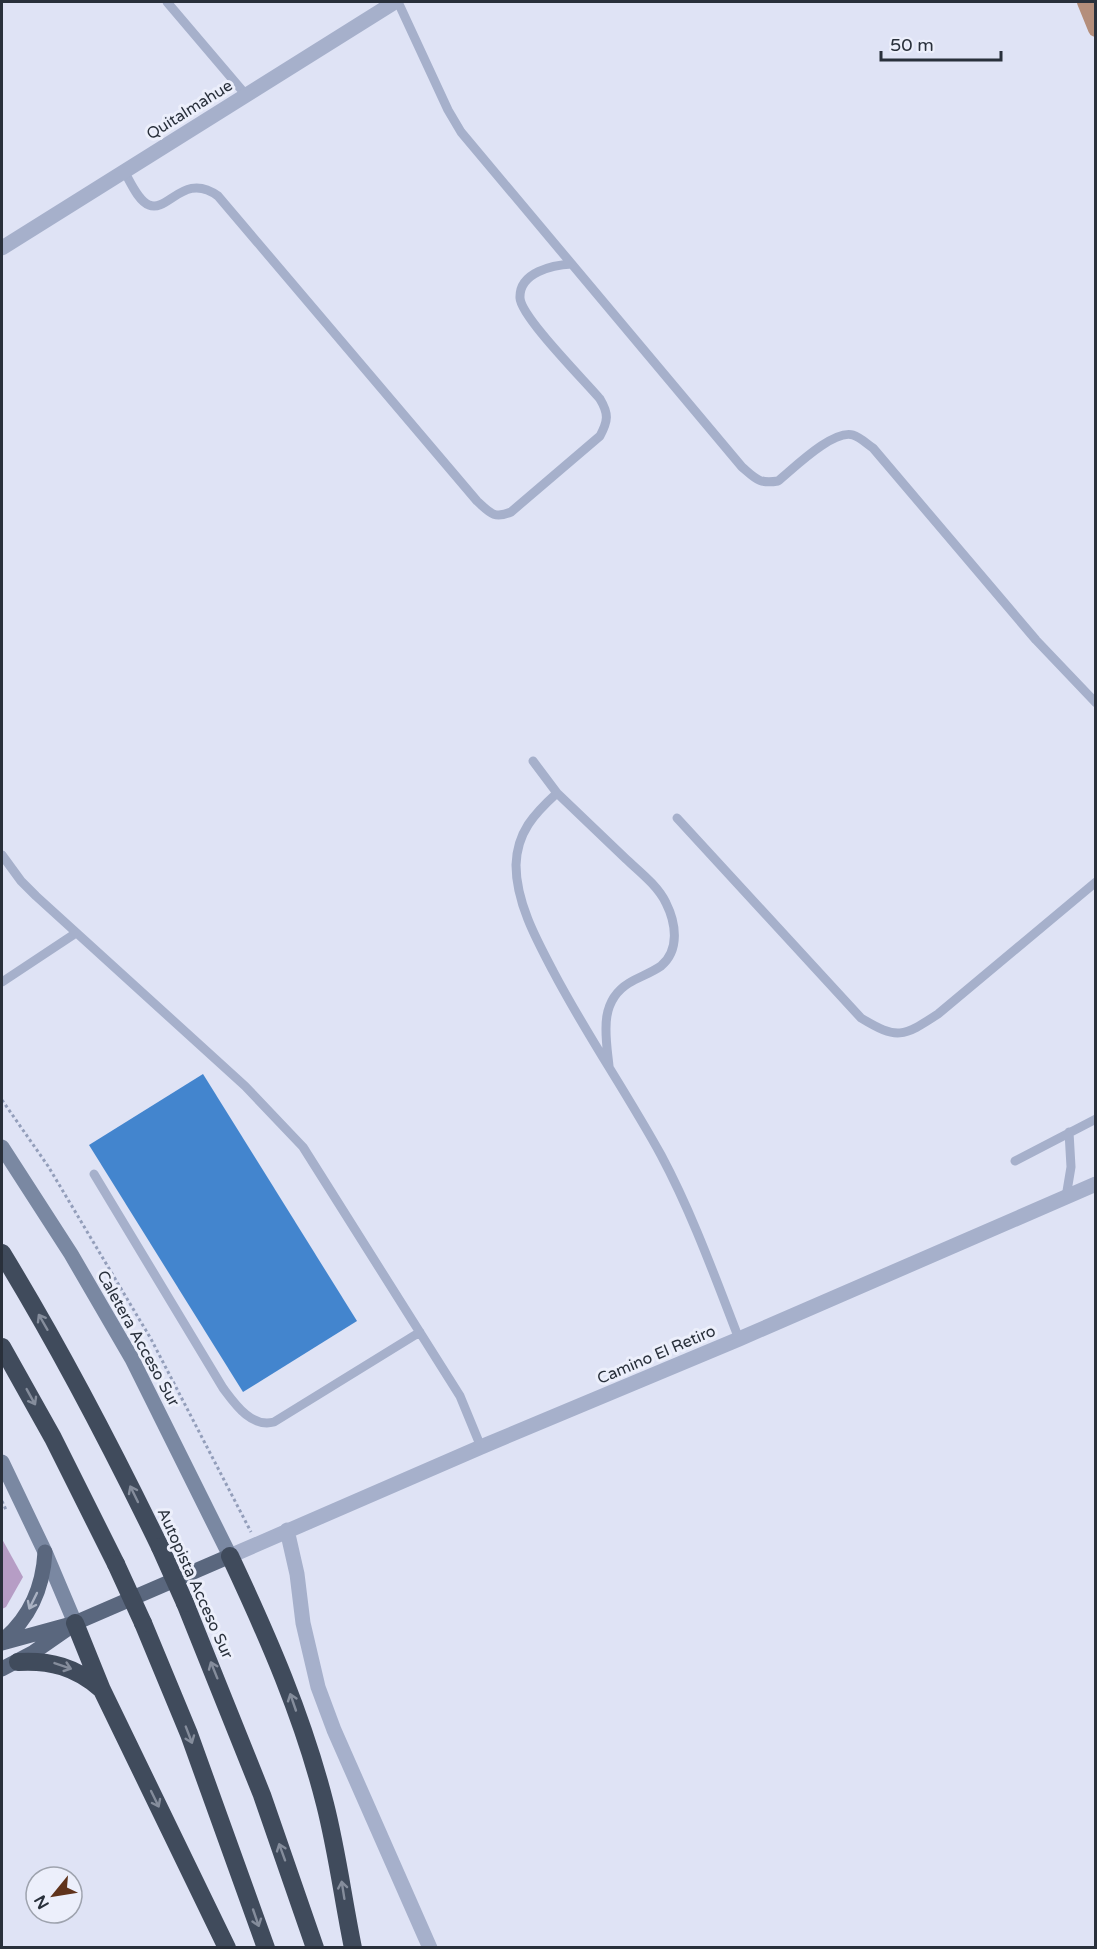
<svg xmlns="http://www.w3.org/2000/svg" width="1097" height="1949" viewBox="0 0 1097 1949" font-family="'Varela Round',sans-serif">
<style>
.green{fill:#b69dc5}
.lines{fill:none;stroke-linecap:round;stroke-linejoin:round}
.canal{stroke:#b48e7b;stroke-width:16}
.building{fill:#4385ce}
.path{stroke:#939eba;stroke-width:3;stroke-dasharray:3 3;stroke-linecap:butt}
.service{stroke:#a6b0cb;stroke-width:9}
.minor{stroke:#a6b0cb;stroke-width:15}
.secondary{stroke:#7a88a2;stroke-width:15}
.primary{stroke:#5a677e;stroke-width:15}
.motorway{stroke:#404b5c;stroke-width:18}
.motorway-bridge{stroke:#404b5c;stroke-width:18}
.oneway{stroke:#858d9c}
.oneway2{stroke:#aab2c3}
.labels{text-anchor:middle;stroke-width:6;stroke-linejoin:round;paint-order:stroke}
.street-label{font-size:16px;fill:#29303b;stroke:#eceffb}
</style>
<rect width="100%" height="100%" fill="#dfe3f5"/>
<path class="green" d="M2 1539 23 1577 6 1607 2 1609Z"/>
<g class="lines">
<path class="canal" d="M1085 2 1096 29"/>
</g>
<path class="building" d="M203 1074 357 1321 243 1392 89 1145Z"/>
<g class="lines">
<path class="path" d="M2 1100 48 1166 151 1339 251 1532
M2 1501 6 1510"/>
<path class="service" d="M167 2 246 95
M398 2 448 110 461 132 742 467C756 479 759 484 778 481 793 469 833 429 853 435 860 437 867 444 873 448L1036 640 1096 703
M124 171C130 181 138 201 149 205 168 213 184 171 218 196L477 501C490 513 494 519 511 512L600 436C608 421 609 414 600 399 585 381 521 317 520 298 519 272 553 265 572 264
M533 761 557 793C534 814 517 832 516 865 516 902 536 939 553 971 586 1034 627 1093 661 1155 692 1213 715 1277 739 1339
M557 793C580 815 603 837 626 859 640 872 658 886 666 903 676 923 680 950 661 966 651 973 639 977 629 983 598 1002 606 1037 609 1066
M677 818 861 1018C897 1040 903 1037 938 1014L1096 882
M2 855 21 881 36 896 245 1086 303 1147 460 1396 481 1447
M2 982 76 933
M1015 1161 1096 1119
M94 1174 223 1388C235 1404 251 1428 274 1422L420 1332
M1066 1197 1071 1167 1069 1132"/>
<path class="minor" d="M2 248 395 2
M287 1530 297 1574 303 1623 318 1687 334 1730 430 1948
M230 1556 481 1447 739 1339 1096 1184"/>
<path class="secondary" d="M2 1147 71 1254 132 1359 230 1556
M2 1462 45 1552 75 1623"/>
<path class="primary" d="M2 1641C30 1618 43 1588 45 1552
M2 1643 75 1623 230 1556
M2 1669 34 1652 70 1627"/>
<path class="motorway" d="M2 1253C60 1348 111 1446 160 1547
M2 1347 53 1438 116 1564
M230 1556C268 1637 303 1717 325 1804 337 1851 343 1899 353 1948
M185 1603 262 1795 315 1948
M75 1623 102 1690 227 1948
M143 1623 189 1734 266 1948
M18 1662C50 1660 76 1667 101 1689"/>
<path class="motorway-bridge" d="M160 1547 185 1603
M116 1564 143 1623"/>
</g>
<defs><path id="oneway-shaft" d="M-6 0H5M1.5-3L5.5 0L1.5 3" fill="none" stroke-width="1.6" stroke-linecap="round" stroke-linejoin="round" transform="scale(1.5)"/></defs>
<g class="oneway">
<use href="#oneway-shaft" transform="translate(43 1322) rotate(-120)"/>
<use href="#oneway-shaft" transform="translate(31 1397) rotate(61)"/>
<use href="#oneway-shaft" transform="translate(134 1494) rotate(-116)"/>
<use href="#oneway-shaft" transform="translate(63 1666) rotate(19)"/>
<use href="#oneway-shaft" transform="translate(214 1670) rotate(-112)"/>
<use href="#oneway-shaft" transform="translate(293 1702) rotate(-109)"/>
<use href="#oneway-shaft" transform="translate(189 1735) rotate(69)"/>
<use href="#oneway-shaft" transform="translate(155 1799) rotate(64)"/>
<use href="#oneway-shaft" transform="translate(282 1852) rotate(-110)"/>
<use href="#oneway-shaft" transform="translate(343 1890) rotate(-99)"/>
<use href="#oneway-shaft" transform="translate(256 1918) rotate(71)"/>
</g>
<use class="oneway2" href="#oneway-shaft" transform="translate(33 1601) rotate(116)"/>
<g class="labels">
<g class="street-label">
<text transform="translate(189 109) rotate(-32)" y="6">Quitalmahue</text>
<text transform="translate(139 1338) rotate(61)" y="6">Caletera Acceso Sur</text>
<text transform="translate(656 1354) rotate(-23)" y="6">Camino El Retiro</text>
<text transform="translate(196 1583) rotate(66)" y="6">Autopista Acceso Sur</text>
</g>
</g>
<rect width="1097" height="1949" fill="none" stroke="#29303b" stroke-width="6"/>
<g transform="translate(54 1895) rotate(240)"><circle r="28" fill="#eceffb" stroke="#9ea3ae" stroke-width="1.5"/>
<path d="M0-4.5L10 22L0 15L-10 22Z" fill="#60331b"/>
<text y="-9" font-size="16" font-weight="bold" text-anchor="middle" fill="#29303b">N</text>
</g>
<path d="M881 51v9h120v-9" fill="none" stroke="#29303b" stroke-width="3"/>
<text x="890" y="51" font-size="18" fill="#29303b" stroke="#eceffb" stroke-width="4.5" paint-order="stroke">50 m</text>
</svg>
